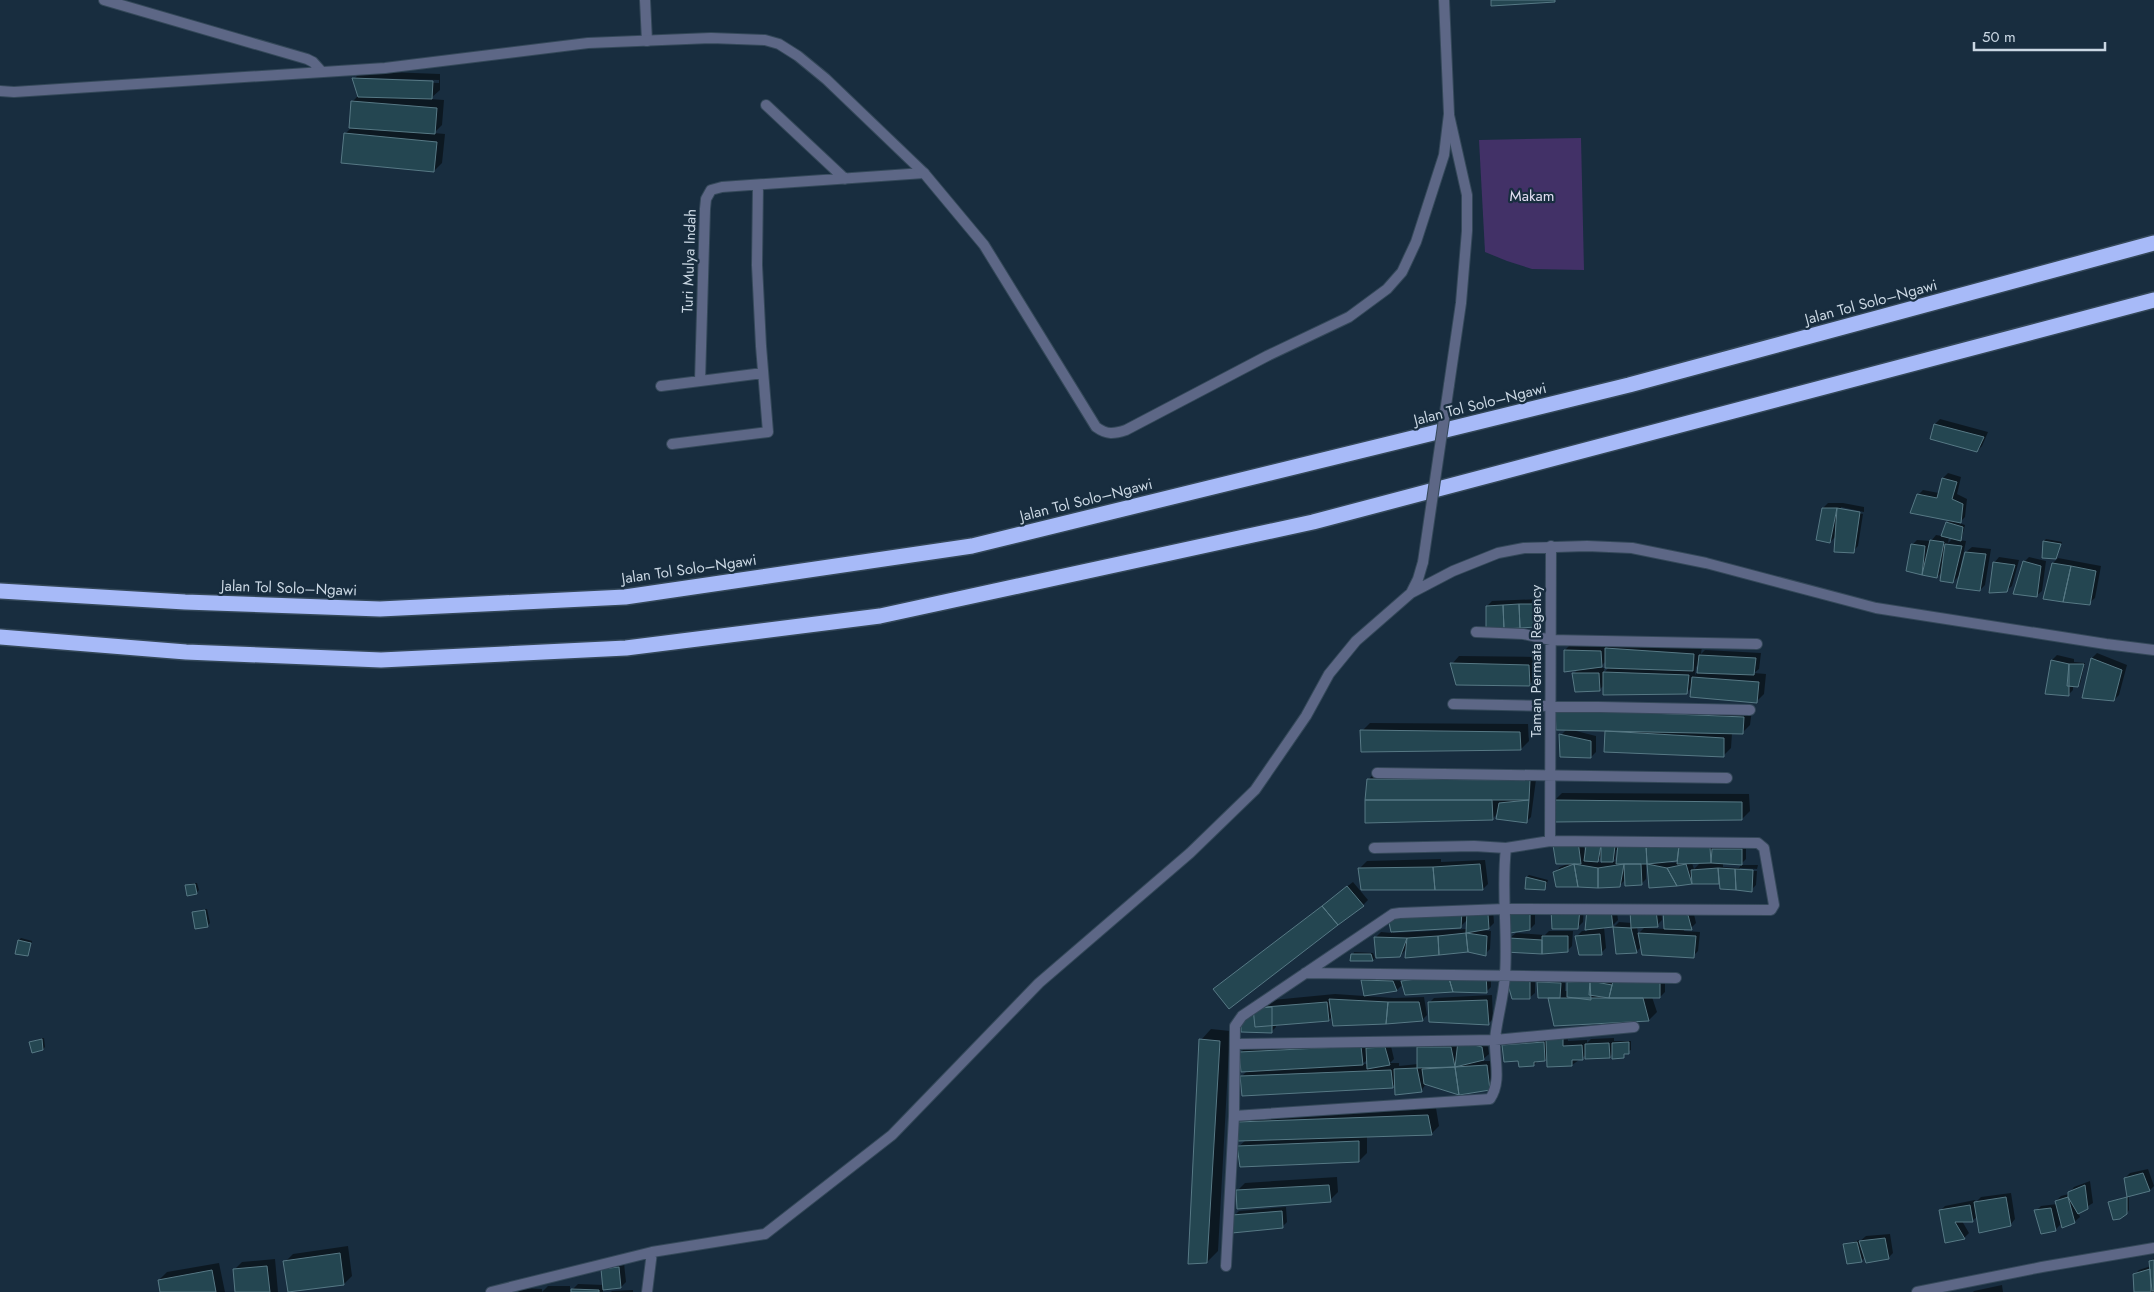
<svg xmlns="http://www.w3.org/2000/svg" width="2154" height="1292" viewBox="0 0 2154 1292" font-family="Jost,sans-serif">
<style>
.green{fill:#423167}
.shadow{fill:#0007;fill-rule:evenodd}
.building{fill:#244651;stroke:#577985}
.lines{fill:none;stroke-linecap:round;stroke-linejoin:round}
.minor-casing{stroke:#344859;stroke-width:12}
.tertiary-casing{stroke:#344859;stroke-width:12}
.motorway-casing{stroke:#344859;stroke-width:18}
.minor{stroke:#5d6786;stroke-width:10}
.tertiary{stroke:#5d6786;stroke-width:10}
.motorway{stroke:#a7baf8;stroke-width:15}
.minor-bridge-casing{stroke:#344859;stroke-width:12;stroke-linecap:butt}
.minor-bridge{stroke:#5d6786;stroke-width:10}
.labels{text-anchor:middle;stroke-width:4.5;stroke-linejoin:round;paint-order:stroke}
.park-label{font-size:15px;fill:#e1ddf1;stroke:#182d3f}
.street-label{font-size:15px;fill:#cad7e3;stroke:#182d3f}
</style>
<rect width="100%" height="100%" fill="#182d3f"/>
<path class="green" d="M1581 138 1584 270 1532 269 1507 261 1485 252 1479 140Z"/>
<path class="shadow" d="M362 71 440 74V90L430 99 444 100 442 125 434 133 445 134 442 163 434 171 345 134 352 127V102L359 95 354 79ZM363 78 439 80V83L363 80Z
M1940 419 1988 432 1982 446 1977 451 1935 424Z
M1948 473 1961 477 1957 494 1967 499 1965 517 1959 523 1965 525 1962 537 1959 540 1966 541 1961 565 1963 566 1966 552 1972 547 1991 549 1985 585 1980 590 1961 574 1953 582 1943 571 1937 577 1908 570 1912 545 1917 540 1931 541 1936 535 1942 536 1949 520 1918 495 1923 490 1939 493 1943 478ZM1949 537 1953 538 1948 543Z
M1828 503H1843L1864 507V512L1841 507V510L1863 514 1858 546 1853 551 1837 535 1830 542 1823 508Z
M2046 539 2062 542 2055 557 2044 541Z
M1999 557 2019 560 2012 586 2006 591 1994 563Z
M2029 557 2046 561 2042 591 2036 596 2024 562Z
M2058 558 2101 566 2095 598 2089 603 2053 563Z
M1540 599 1541 621 1536 626 1487 606 1492 601Z
M1614 641 1702 646 1701 654 1705 650 1761 653 1759 669 1754 673 1766 674 1764 694 1756 702 1692 687 1686 693 1604 685 1599 690 1573 674 1579 669 1565 650 1570 645 1606 646V649ZM1606 661 1609 667 1604 673V668H1596L1595 667 1601 666ZM1699 664 1698 672 1695 675 1696 667Z
M2097 653 2127 665 2119 695 2114 700 2092 658Z
M2057 655 2074 659V662L2085 663 2080 684 2078 686H2073V690L2068 695 2052 660Z
M1459 656 1536 657 1537 677 1529 685 1452 664Z
M1556 709H1752L1750 725 1742 733H1732L1731 748 1723 756 1605 751 1606 730 1568 729 1596 736V752L1591 757 1561 735 1567 729Z
M1370 723 1528 724 1529 741 1521 749 1362 731Z
M1376 772H1537L1531 817 1526 822 1498 813 1492 819 1368 780Z
M1562 793 1749 794 1750 811 1742 819 1554 801Z
M1583 837 1585 855 1587 846 1617 844V848L1624 840 1746 844V859L1741 864 1723 863V867L1739 868 1741 865H1758L1757 869 1740 868V871H1757L1756 885 1751 890 1720 882H1692L1650 886 1648 863H1646V879L1641 884 1626 879 1619 886 1555 872 1560 867 1570 863ZM1616 850H1619L1617 861 1612 862 1615 859ZM1602 856V863L1597 862ZM1679 860V862L1673 863 1666 862ZM1692 863H1700L1694 869Z
M1441 859V862L1485 860 1488 884 1483 889 1435 888 1359 869 1367 861Z
M1529 875 1548 880 1546 887 1544 889 1527 888V877Z
M1353 882 1368 900 1363 905 1214 989Z
M197 883 199 890 197 892 187 886 189 884Z
M1535 904V924L1530 929 1511 931Z
M1558 904 1584 905 1583 922 1577 928Z
M1616 905 1618 920 1612 926 1604 927 1606 948 1601 953 1577 936 1582 931H1587L1588 910Z
M1661 905 1662 920 1657 925 1637 926 1638 934 1644 928 1666 929 1664 910H1693L1696 923 1691 928H1684V931L1700 932 1698 951 1693 956 1642 946 1636 952 1614 927 1619 922 1632 923Z
M207 909 210 923 208 925 193 913Z
M1493 909 1494 923 1489 928 1481 930 1491 931 1490 949 1485 954 1468 951 1407 948 1400 956 1376 937 1381 932 1392 933 1389 918ZM1468 919 1467 929 1393 933V931L1460 927Z
M1549 931H1573L1572 946 1567 951 1510 938 1516 933 1545 935Z
M21 938 32 941 27 955 19 940Z
M1354 952 1373 953 1375 958 1373 960H1352Z
M1454 970H1491V987L1486 992 1453 991 1403 981 1408 976Z
M1512 970H1535V993L1529 998 1507 975Z
M1620 972 1665 973V992L1660 997H1652L1657 1012 1649 1020 1555 1025 1549 999 1539 982 1544 977 1565 979V991H1568V982L1573 977 1614 983 1615 977Z
M1368 976H1398L1402 985 1397 990 1365 995 1363 981Z
M1335 994 1394 998 1424 997 1427 1015 1422 1020 1333 1016 1329 1020 1276 1024V1027L1271 1032 1242 1031 1263 1001Z
M1492 995 1493 1019 1488 1024 1429 1003 1434 998Z
M1211 1029 1230 1031 1218 1251 1207 1262 1201 1040Z
M1567 1033 1568 1041 1587 1040V1043L1591 1039 1614 1038V1041H1631V1050L1626 1052 1623 1057 1613 1053 1610 1057 1586 1055 1572 1065 1548 1056 1545 1060H1539L1534 1065 1519 1059 1504 1046 1509 1040Z
M1464 1037 1487 1042 1489 1054 1481 1061H1492L1494 1084 1489 1089 1426 1084 1421 1091 1396 1083 1392 1087 1241 1077 1247 1071 1240 1053 1248 1045 1390 1042 1394 1059 1390 1063H1399V1066L1418 1064V1048L1424 1043H1456L1458 1052ZM1368 1059V1064H1362L1366 1061Z
M44 1038 45 1047 43 1049 30 1042Z
M1436 1108 1439 1126 1431 1134 1367 1136V1153L1359 1161 1238 1147 1246 1140 1238 1122 1246 1114Z
M2148 1169 2154 1186 2150 1190 2129 1195V1210L2127 1213 2109 1202 2129 1196 2125 1178 2130 1173Z
M1337 1177 1338 1192 1330 1200 1237 1191 1245 1183Z
M2090 1181 2093 1203 2078 1212 2080 1217 2074 1222 2062 1223 2056 1229 2036 1211 2041 1206 2057 1204 2056 1201 2061 1196 2069 1194 2074 1187Z
M2011 1193 2015 1219 2010 1225 1978 1216 1973 1220 1962 1221 1969 1233 1964 1238 1940 1211 1945 1206 1975 1200 1976 1202 1981 1197Z
M1286 1207 1287 1222 1282 1227 1234 1216 1239 1211Z
M1890 1234 1893 1253 1888 1258 1865 1257 1861 1261 1844 1245 1859 1240V1242L1866 1236Z
M348 1246 352 1276 344 1284 289 1292 285 1262 293 1254Z
M2154 1258V1292H2135L2134 1275 2139 1270 2151 1266V1262Z
M275 1259 278 1292H236L234 1270 242 1262Z
M219 1263 225 1292H161L159 1280 167 1272Z
M624 1263 626 1282 621 1287 603 1289V1292H542L548 1286H570V1292L578 1284 604 1285 603 1269Z
M2002 1285 2003 1292H1973L1974 1291Z
M522 1288 542 1289V1292H518Z
M633 1290V1292H611L612 1291Z"/>
<path class="building" d="M1491 0H1555V2L1491 6Z
M352 78 433 81 432 99 358 97Z
M351 101 437 108 435 134 349 128Z
M344 133 437 142 434 172 341 163Z
M1934 424 1984 437 1977 452 1930 439Z
M1942 478 1957 482 1952 499 1963 504 1961 523 1910 513 1917 494 1937 498Z
M1822 508H1837L1830 543 1816 540Z
M1837 508 1860 512 1854 553 1834 552Z
M1946 522 1963 527 1961 541 1941 536Z
M1930 540 1944 542 1937 578 1922 575Z
M2043 541 2061 544 2056 559 2042 558Z
M1911 544 1925 546 1922 575 1906 571Z
M1945 544 1962 546 1953 583 1940 581Z
M1965 552 1986 554 1980 591 1956 588Z
M2023 561 2041 566 2037 597 2013 594Z
M1993 562 2015 565 2007 592 1989 593Z
M2052 563 2071 566 2063 602 2043 599Z
M2071 566 2096 571 2090 605 2063 602Z
M1519 604H1536V627L1520 628Z
M1519 604 1520 628 1504 629 1503 605Z
M1503 605 1504 629H1486V606Z
M1605 648 1694 654 1693 671 1605 668Z
M1564 650 1601 651 1602 667 1564 672Z
M1699 655 1756 658 1754 675 1697 673Z
M2091 658 2122 670 2114 701 2082 698Z
M2051 660 2069 664V696L2045 694Z
M1450 663 1529 665 1530 686 1456 685Z
M2069 664H2084L2078 687 2067 686Z
M1603 672 1689 675 1687 694 1603 695Z
M1572 673H1599L1600 691 1575 692Z
M1692 677 1759 682 1757 703 1690 697Z
M1555 709 1744 717 1743 734 1556 730Z
M1360 730 1520 732 1521 750 1361 752Z
M1605 731 1724 738V757L1604 752Z
M1559 734 1591 741V758L1560 757Z
M1367 779 1530 780 1529 800H1365Z
M1365 800H1492L1493 820 1365 823Z
M1529 800 1527 823 1496 819 1499 803Z
M1553 800 1742 802V820L1555 822Z
M1578 841 1581 864H1556L1553 845Z
M1618 844 1646 845 1647 864H1616Z
M1586 845H1601L1598 862 1584 861Z
M1601 845 1615 846 1613 862H1601Z
M1646 845 1679 846 1677 861 1647 864Z
M1679 846 1710 847 1711 863 1677 864Z
M1712 849H1742V865L1711 863Z
M1480 864 1483 890H1435L1433 867Z
M1574 864 1598 868V888L1578 887Z
M1574 864 1578 887H1556L1553 872Z
M1624 864H1641L1642 885 1625 886Z
M1624 864 1620 887 1598 888V868Z
M1647 864 1667 868 1677 886 1649 888Z
M1686 864 1692 884 1677 886 1667 868Z
M1433 867 1435 890H1361L1358 868Z
M1718 868 1735 869 1736 890 1720 889Z
M1718 868 1719 884H1692L1691 870Z
M1735 869 1753 870 1752 892 1736 890Z
M1526 877 1546 882 1545 890 1525 889Z
M195 884 197 894 187 896 185 885Z
M1347 886 1364 906 1338 925 1322 906Z
M1322 906 1338 925 1229 1009 1213 989Z
M1504 909H1530V930L1510 933Z
M1551 909H1580L1578 929H1552Z
M1587 909 1611 910 1613 927 1585 930Z
M205 910 208 927 195 929 192 912Z
M1462 910 1461 928 1391 932 1388 918Z
M1467 910 1488 914 1489 929 1466 933Z
M1630 910H1656L1658 927 1631 928Z
M1663 910 1688 915 1692 930 1664 929Z
M1613 927 1631 928 1637 953 1616 954Z
M1466 933 1487 936 1486 956 1468 952Z
M1466 933 1468 952 1439 955 1438 936Z
M1638 933 1696 936 1694 958 1642 955Z
M1600 934 1602 955H1579L1575 936Z
M1438 936 1439 955 1405 958 1407 938Z
M1542 936H1568V952L1542 954Z
M1374 937 1407 938 1400 957 1376 958Z
M1509 938 1542 940V954L1505 952Z
M18 940 31 943 28 956 15 954Z
M1351 954H1371L1373 961H1350Z
M1486 974 1487 993 1453 992 1448 975Z
M1505 974 1530 975V999H1512Z
M1448 975 1453 992 1405 995 1401 981Z
M1614 977 1660 978V998H1609Z
M1361 980 1393 981 1397 991 1364 996Z
M1590 981 1612 985 1609 998 1589 995Z
M1590 981 1591 1000 1567 997V982Z
M1537 982 1561 983 1560 998H1538Z
M1548 998H1643L1649 1021 1554 1026Z
M1329 999 1388 1002 1386 1024 1333 1026Z
M1487 1000 1489 1025 1429 1022 1428 1002Z
M1327 1002 1329 1021 1255 1027 1253 1008Z
M1388 1002H1419L1423 1021 1386 1024Z
M1272 1007V1033L1241 1032V1019L1260 1008Z
M1563 1038V1046L1582 1045 1583 1060H1572V1066L1547 1067 1546 1039Z
M42 1039 43 1050 32 1053 29 1042Z
M1199 1039 1220 1041 1207 1263 1188 1264Z
M1458 1041 1482 1047 1484 1060 1455 1067Z
M1544 1042 1545 1061 1534 1062V1066L1519 1067 1518 1061 1504 1062 1502 1045Z
M1629 1042V1054H1624V1058L1612 1059V1043Z
M1609 1043 1610 1058 1585 1059V1044Z
M1361 1046 1363 1065 1241 1072 1239 1052Z
M1385 1047 1390 1065 1367 1069 1366 1048Z
M1417 1047H1451L1455 1067 1417 1068Z
M1487 1065 1490 1090 1459 1095 1455 1067Z
M1455 1067 1459 1095 1424 1084 1422 1069Z
M1417 1068 1422 1092 1395 1095 1394 1069Z
M1391 1070 1393 1088 1242 1096 1240 1076Z
M1428 1115 1432 1135 1238 1141 1237 1122Z
M1359 1141V1162L1240 1167 1237 1146Z
M2143 1173 2150 1191 2127 1197 2124 1178Z
M1329 1185 1331 1202 1237 1209 1236 1190Z
M2085 1185 2088 1209 2078 1214 2068 1197V1192Z
M2006 1197 2011 1226 1979 1233 1974 1202Z
M2068 1197 2075 1223 2062 1228 2055 1201Z
M2127 1197V1214L2120 1219 2113 1220 2108 1202Z
M1970 1205 1973 1222H1955L1965 1239 1945 1243 1939 1210Z
M2051 1208 2056 1231 2041 1234 2034 1210Z
M1282 1211 1283 1228 1232 1233V1215Z
M1885 1238 1889 1259 1866 1263 1859 1241Z
M1857 1242 1862 1262 1847 1264 1843 1244Z
M340 1253 344 1285 288 1292 283 1261Z
M2154 1260V1291H2152L2149 1261Z
M267 1266 270 1292H235L233 1269Z
M619 1267 621 1288 603 1290 601 1269Z
M2150 1269 2151 1292H2134L2133 1274Z
M212 1270 216 1292H160L158 1280Z
M571 1289 599 1290V1292H571Z"/>
<g class="lines">
<defs>
<path id="minor" d="M104 0 307 59 313 62 322 72
M645 0 647 41
M766 105 845 179
M700 381 705 209 706 199 711 190 722 187 924 173
M1449 385 1461 303 1467 231V195L1449 115
M661 386 763 373
M672 444 768 432 761 346 757 265 758 186
M1423 562 1418 579 1411 593 1453 571 1498 553 1524 548 1587 546 1632 548 1706 563 1876 608 2106 644 2154 650
M1476 632 1523 634 1551 640 1757 644
M1453 704 1750 710
M1377 773 1727 778
M1550 841 1551 546
M1374 848 1474 846 1506 848
M1305 973 1676 978
M1236 1044 1495 1040 1634 1027
M1226 1266 1234 1116 1235 1026 1242 1016 1393 914 1400 913 1504 909 1771 910 1774 905 1764 848 1758 843 1550 841 1506 848C1501 890 1508 932 1505 975 1504 996 1497 1018 1495 1039 1494 1060 1502 1081 1490 1099L1234 1116
M491 1292 652 1252 765 1234 892 1135 1039 983 1190 853 1255 790 1306 716 1329 674 1356 641 1411 593
M647 1292 652 1252"/>
<path id="tertiary" d="M0 91 14 92 385 68 588 43 711 38 765 40 779 44 798 56 826 79 924 173 984 245 1096 427C1107 435 1114 434 1126 430L1267 356 1349 317 1387 289 1402 272 1416 242 1444 155 1449 114 1444 0
M1917 1292 2042 1267 2154 1248"/>
<path id="motorway" d="M0 591 185 602 380 609 625 597 972 546 1629 385 2154 243
M0 637 186 652 381 660 626 648 880 616 1313 522 2154 300"/>
</defs>
<use href="#minor" class="minor-casing"/>
<use href="#tertiary" class="tertiary-casing"/>
<use href="#motorway" class="motorway-casing"/>
<use href="#minor" class="minor"/>
<use href="#tertiary" class="tertiary"/>
<use href="#motorway" class="motorway"/>
<defs>
<path id="minor-bridge" d="M1423 562 1449 385"/>
</defs>
<use href="#minor-bridge" class="minor-bridge-casing"/>
<use href="#minor-bridge" class="minor-bridge"/>
</g>
<g class="labels">
<g class="park-label">
<text x="1532" y="201">Makam</text>
</g>
<g class="street-label">
<text transform="translate(689 261) rotate(-88)" y="5">Turi Mulya Indah</text>
<text transform="translate(1871 302) rotate(-15)" y="5">Jalan Tol Solo–Ngawi</text>
<text transform="translate(1480 404) rotate(-14)" y="5">Jalan Tol Solo–Ngawi</text>
<text transform="translate(1086 500) rotate(-14)" y="5">Jalan Tol Solo–Ngawi</text>
<text transform="translate(689 569) rotate(-8)" y="5">Jalan Tol Solo–Ngawi</text>
<text transform="translate(289 588) rotate(2)" y="5">Jalan Tol Solo–Ngawi</text>
<text transform="translate(1536 661) rotate(-90)" y="5">Taman Permata Regency</text>
</g>
</g>
<path d="M1974 42v8h131v-8" fill="none" stroke="#cad7e3" stroke-width="2.5"/>
<text x="1982" y="42" font-size="15" fill="#cad7e3" stroke="#182d3f" stroke-width="4" paint-order="stroke">50 m</text>
</svg>
